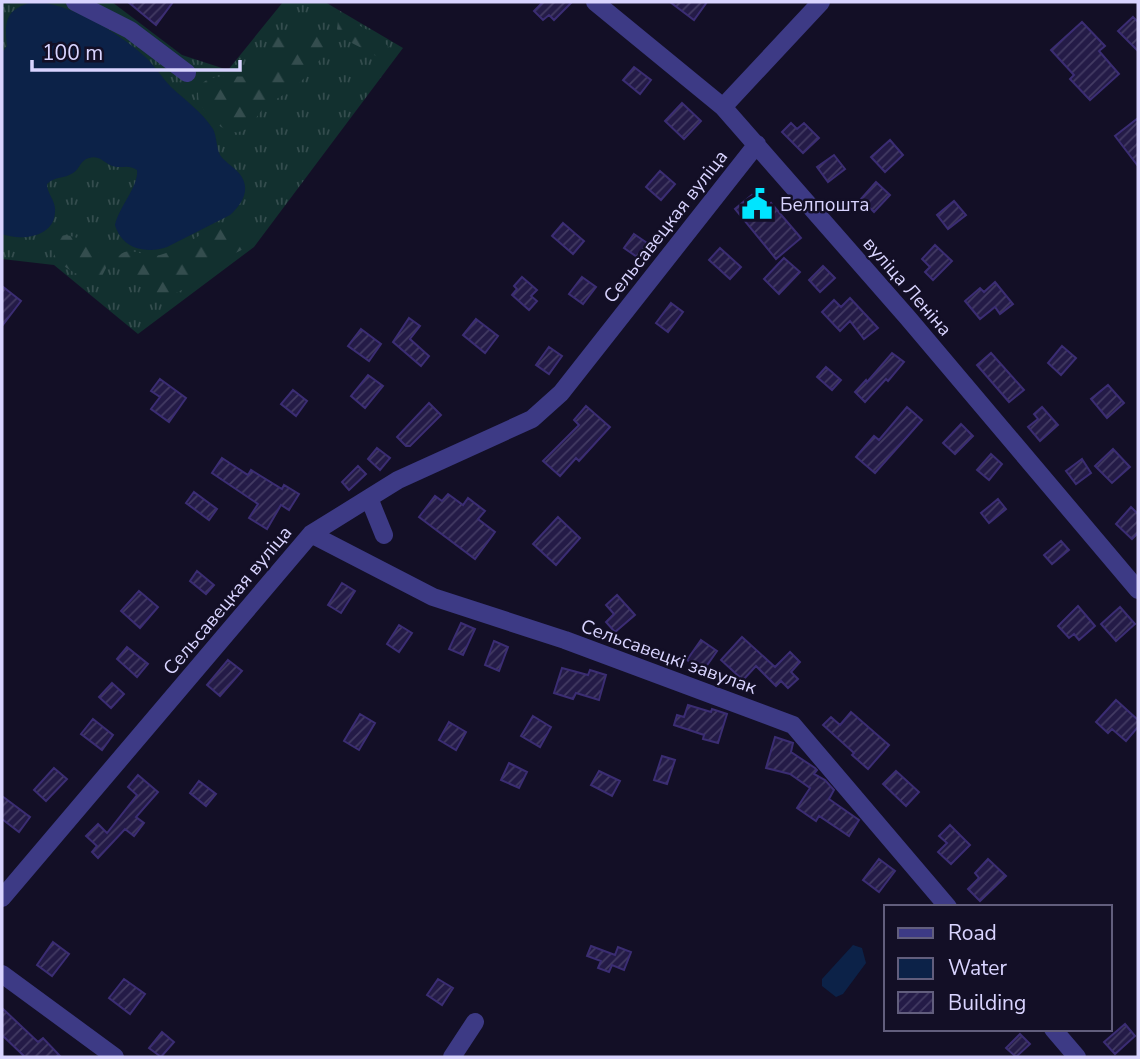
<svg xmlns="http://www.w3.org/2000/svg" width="1140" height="1059" viewBox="0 0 1140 1059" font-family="'Nunito Sans',sans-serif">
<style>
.grass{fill:url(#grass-tufts)}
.forest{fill:url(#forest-firs)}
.water{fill:#0c2248}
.building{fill:url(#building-hatch);stroke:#3b2d73;stroke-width:2}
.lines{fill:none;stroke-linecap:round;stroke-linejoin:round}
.minor{stroke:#3d3a85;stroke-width:18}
.labels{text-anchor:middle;stroke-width:5;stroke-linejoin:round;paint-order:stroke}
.poi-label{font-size:19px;fill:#d9d4ff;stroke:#130f26;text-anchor:start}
.street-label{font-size:19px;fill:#d9d4ff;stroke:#130f26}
</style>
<defs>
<pattern id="grass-tufts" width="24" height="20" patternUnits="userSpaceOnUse" patternTransform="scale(1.75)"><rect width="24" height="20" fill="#12302f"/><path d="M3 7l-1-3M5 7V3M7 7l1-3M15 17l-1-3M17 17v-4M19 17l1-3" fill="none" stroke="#344d4e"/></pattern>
<pattern id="forest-firs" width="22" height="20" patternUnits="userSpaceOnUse" patternTransform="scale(1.75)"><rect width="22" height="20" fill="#12302f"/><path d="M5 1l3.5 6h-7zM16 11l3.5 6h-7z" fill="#344d4e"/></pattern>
<pattern id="building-hatch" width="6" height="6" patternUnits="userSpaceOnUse" patternTransform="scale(1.75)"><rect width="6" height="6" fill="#241b47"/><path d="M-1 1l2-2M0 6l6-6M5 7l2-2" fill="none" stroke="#433b63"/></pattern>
</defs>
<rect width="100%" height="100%" fill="#130f26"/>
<path class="grass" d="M2 2H112L182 55 228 70 283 2H325L403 48 254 247 138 334 54 265 2 259Z"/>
<path class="forest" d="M341 19C356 21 383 38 391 50L389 56 379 58C365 48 345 43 337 29L338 21Z
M323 31 330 33C333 49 305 80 292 89 283 96 273 100 265 107 256 115 252 130 238 132 221 135 188 101 201 85 215 67 247 86 267 68 277 59 266 44 277 35 299 30 297 45 323 31Z
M233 223 247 228 251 232 250 244C241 252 231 254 222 260 202 273 172 310 145 291 139 286 137 278 133 273 129 266 122 264 118 257 129 243 145 259 160 255 186 248 206 226 233 223Z
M66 235C85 239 102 247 106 268L101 278C83 282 48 262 52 242L60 236Z"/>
<path class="water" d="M33 2C68 2 117 32 143 55 154 64 161 77 171 87 185 100 203 113 213 129 217 137 216 147 220 155 224 161 231 165 236 170 252 185 245 202 230 215L167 247C146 254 122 249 115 225 119 207 139 186 137 170 128 163 119 170 110 165 103 161 98 155 89 158 80 160 80 169 73 173 64 179 55 176 47 184 47 194 56 201 55 211 55 238 20 241 2 234V53L7 46C4 21 6 9 33 2Z
M853 945 862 948 866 963 843 994 836 997 822 986V979Z"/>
<path class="building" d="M128 2H173L156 25Z
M543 2H572L554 20 549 15 543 20 534 11Z
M670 2H707L694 20Z
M1133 17 1138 22V51L1118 31Z
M1082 22 1105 46 1099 51 1119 74 1090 100 1070 79 1074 75 1051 50Z
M634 67 651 80 640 94 623 80Z
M682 103 701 121 684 139 665 121Z
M1138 118V166L1115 136Z
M791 123 797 129 804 123 819 138 803 153 782 132Z
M890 140 903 155 885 172 871 157Z
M834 155 845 169 828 182 817 167Z
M660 171 675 184 661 200 646 187Z
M876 182 890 195 874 212 861 199Z
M752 195 764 209 771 203 801 238 776 259 735 209Z
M954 201 966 215 948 229 937 215Z
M563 223 584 241 573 254 552 236Z
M634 234 650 245 640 259 624 248Z
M935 245 952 261 933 280 925 272 930 267 922 259Z
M720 248 741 267 730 279 709 260Z
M784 258 800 272 779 294 764 279Z
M823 266 835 278 820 292 809 280Z
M522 277 537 290 531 296 537 301 529 310 512 295 517 289 514 286Z
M582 277 596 287 583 304 569 294Z
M995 282 1013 304 1000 314 995 307 980 319 965 301 980 288 984 292Z
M2 286 21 301 2 326Z
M850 298 878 328 864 339 850 321 840 331 822 312 834 300 841 307Z
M671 303 683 312 668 332 656 323Z
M409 318 420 326 410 339 429 356 421 366 393 342Z
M476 319 498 336 485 353 463 335Z
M361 329 381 344 369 361 348 346Z
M1062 346 1076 358 1061 375 1048 363Z
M549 347 562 356 549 374 536 365Z
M892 353 904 362 888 381 886 379 865 402 855 392 866 380 867 382Z
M991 353 1024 390 1009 402 977 365Z
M826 367 841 380 832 390 817 377Z
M368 375 383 386 365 408 351 396Z
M160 379 186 398 169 422 151 409 160 397 151 391Z
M1108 385 1124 403 1107 418 1091 399Z
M293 390 307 401 296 416 281 404Z
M429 403 441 415 410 446H406L397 437Z
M586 406 610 427 579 461 576 458 560 476 543 461 579 425 574 420Z
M907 407 922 420 875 473 856 457 874 436 879 440Z
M1042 407 1058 425 1040 441 1028 427 1038 419 1034 414Z
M961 424 973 436 955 454 943 443Z
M377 448 390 458 380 470 368 459Z
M1113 449 1130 467 1112 483 1095 466Z
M991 454 1002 464 989 480 977 470Z
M222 458 248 475 251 470 282 489 284 485 299 494 289 510 281 505 267 529 249 518 258 504 212 473Z
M1082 459 1091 473 1076 484 1066 471Z
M358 466 366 474 349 490 342 482Z
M194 492 217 509 209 520 186 503Z
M448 494 463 505 468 498 485 511 478 519 495 532 475 559 419 517 435 496 442 501Z
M998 499 1006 509 989 523 981 513Z
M1131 507 1138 514V533L1132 539 1116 524Z
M558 517 580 538 556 565 533 544Z
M1061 541 1069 550 1052 564 1044 555Z
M197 571 214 585 206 594 190 581Z
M342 583 355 591 341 613 328 605Z
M139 591 158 607 140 628 121 611Z
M617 595 635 615 615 632 606 622 614 614 606 605Z
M1078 606 1095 626 1079 640 1074 634 1069 638 1058 626Z
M1120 607 1135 624 1116 641 1101 624Z
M461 623 475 629 463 655 449 649Z
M399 625 412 633 399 652 387 644Z
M742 637 775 667 790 652 800 662 791 672 798 679 788 688 781 681 776 686 756 666 743 680 721 660Z
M701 640 717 651 703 671 687 660Z
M494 641 508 647 499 671 485 665Z
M127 647 148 664 137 677 117 659Z
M228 660 242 671 220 696 207 685Z
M562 668 588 675 590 670 606 675 599 700 576 693 573 699 554 693Z
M112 683 124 694 111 708 99 697Z
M1116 700 1138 720V727L1126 741 1112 729 1108 733 1096 722Z
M688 705 711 712 712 709 727 714 718 743 703 739 704 735 674 725 677 715 684 717Z
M851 712 889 745 868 769 852 755 854 753 823 725 831 717 840 725Z
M360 714 375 723 359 750 344 741Z
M533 716 551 727 540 747 521 736Z
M93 719 113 735 102 750 81 734Z
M449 722 466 732 456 750 439 740Z
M775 737 793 743 791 752 815 768 817 770 814 774 825 780 834 790 829 799 859 820 849 836 819 816 816 821 797 808 810 788 790 774 766 768Z
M662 756 675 760 667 784 654 780Z
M509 763 527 772 519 788 501 780Z
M54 768 67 779 46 801 34 790Z
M599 771 620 781 612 796 591 785Z
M896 771 919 792 906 806 883 784Z
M138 775 158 792 136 817 144 823 134 836 125 829 98 858 92 852 97 846 86 836 98 824 107 833 137 795 128 787Z
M199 781 216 794 206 806 190 793Z
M2 796 30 817 19 832 2 819Z
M950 825 970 845 951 864 938 852 947 843 939 836Z
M879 859 895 871 879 892 863 880Z
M988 859 1006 876 980 901 968 889 979 878 975 873Z
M53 942 69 954 52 976 37 965Z
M591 946 615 955 618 947 631 952 624 970 612 965 609 972 598 968 601 961 587 956Z
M124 979 145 994 130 1014 109 998Z
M438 979 453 988 442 1005 427 995Z
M2 1008 38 1042 43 1038 61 1057H25L2 1035Z
M1125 1024 1135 1036 1115 1054 1104 1042Z
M162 1032 174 1042 161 1057 149 1048Z
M1020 1034 1030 1044 1016 1057 1006 1048Z"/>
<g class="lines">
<path class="minor" d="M75 2 130 30 187 73
M595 2 723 107 908 318 1138 590
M723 107 821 2
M369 498 384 535
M311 534 433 597 565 640 793 725 948 907
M2 898 311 534 398 480 532 419 561 393 757 144
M2 974 115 1057
M1053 1029 1077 1057
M452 1057 475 1022"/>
</g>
<defs>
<symbol id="civic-bare" viewBox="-9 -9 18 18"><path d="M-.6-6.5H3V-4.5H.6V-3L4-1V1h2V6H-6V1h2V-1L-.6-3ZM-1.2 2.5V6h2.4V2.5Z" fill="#00e5ff" stroke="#130f26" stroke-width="2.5" paint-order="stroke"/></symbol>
</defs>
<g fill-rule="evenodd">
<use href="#civic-bare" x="735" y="182" width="44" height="44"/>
</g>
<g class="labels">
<g class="poi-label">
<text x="780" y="211">Белпошта</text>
</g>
<g class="street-label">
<text transform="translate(665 226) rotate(-52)" y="7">Сельсавецкая вуліца</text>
<text transform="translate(908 286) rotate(49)" y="7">вуліца Леніна</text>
<text transform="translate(227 600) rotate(-50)" y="7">Сельсавецкая вуліца</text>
<text transform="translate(669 656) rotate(20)" y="7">Сельсавецкі завулак</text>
</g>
</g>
<rect width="1140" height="1059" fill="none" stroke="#d9d4ff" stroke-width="7"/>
<rect x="884" y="905" width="228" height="126" fill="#130f26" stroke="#625e7d" stroke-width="2"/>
<rect x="898" y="928" width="35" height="10" fill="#3d3a85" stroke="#625e7d" stroke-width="2"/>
<text x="948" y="940" font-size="21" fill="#d9d4ff">Road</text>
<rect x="898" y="958" width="35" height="21" fill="#0c2248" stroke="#625e7d" stroke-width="2"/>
<text x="948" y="975" font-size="21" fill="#d9d4ff">Water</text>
<rect x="898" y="992" width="35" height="21" fill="url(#building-hatch)" stroke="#625e7d" stroke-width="2"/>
<text x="948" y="1010" font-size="21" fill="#d9d4ff">Building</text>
<path d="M32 60v10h208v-10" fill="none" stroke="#d9d4ff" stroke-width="3.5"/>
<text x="42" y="60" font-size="21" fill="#d9d4ff" stroke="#130f26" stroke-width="5" paint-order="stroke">100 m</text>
</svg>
